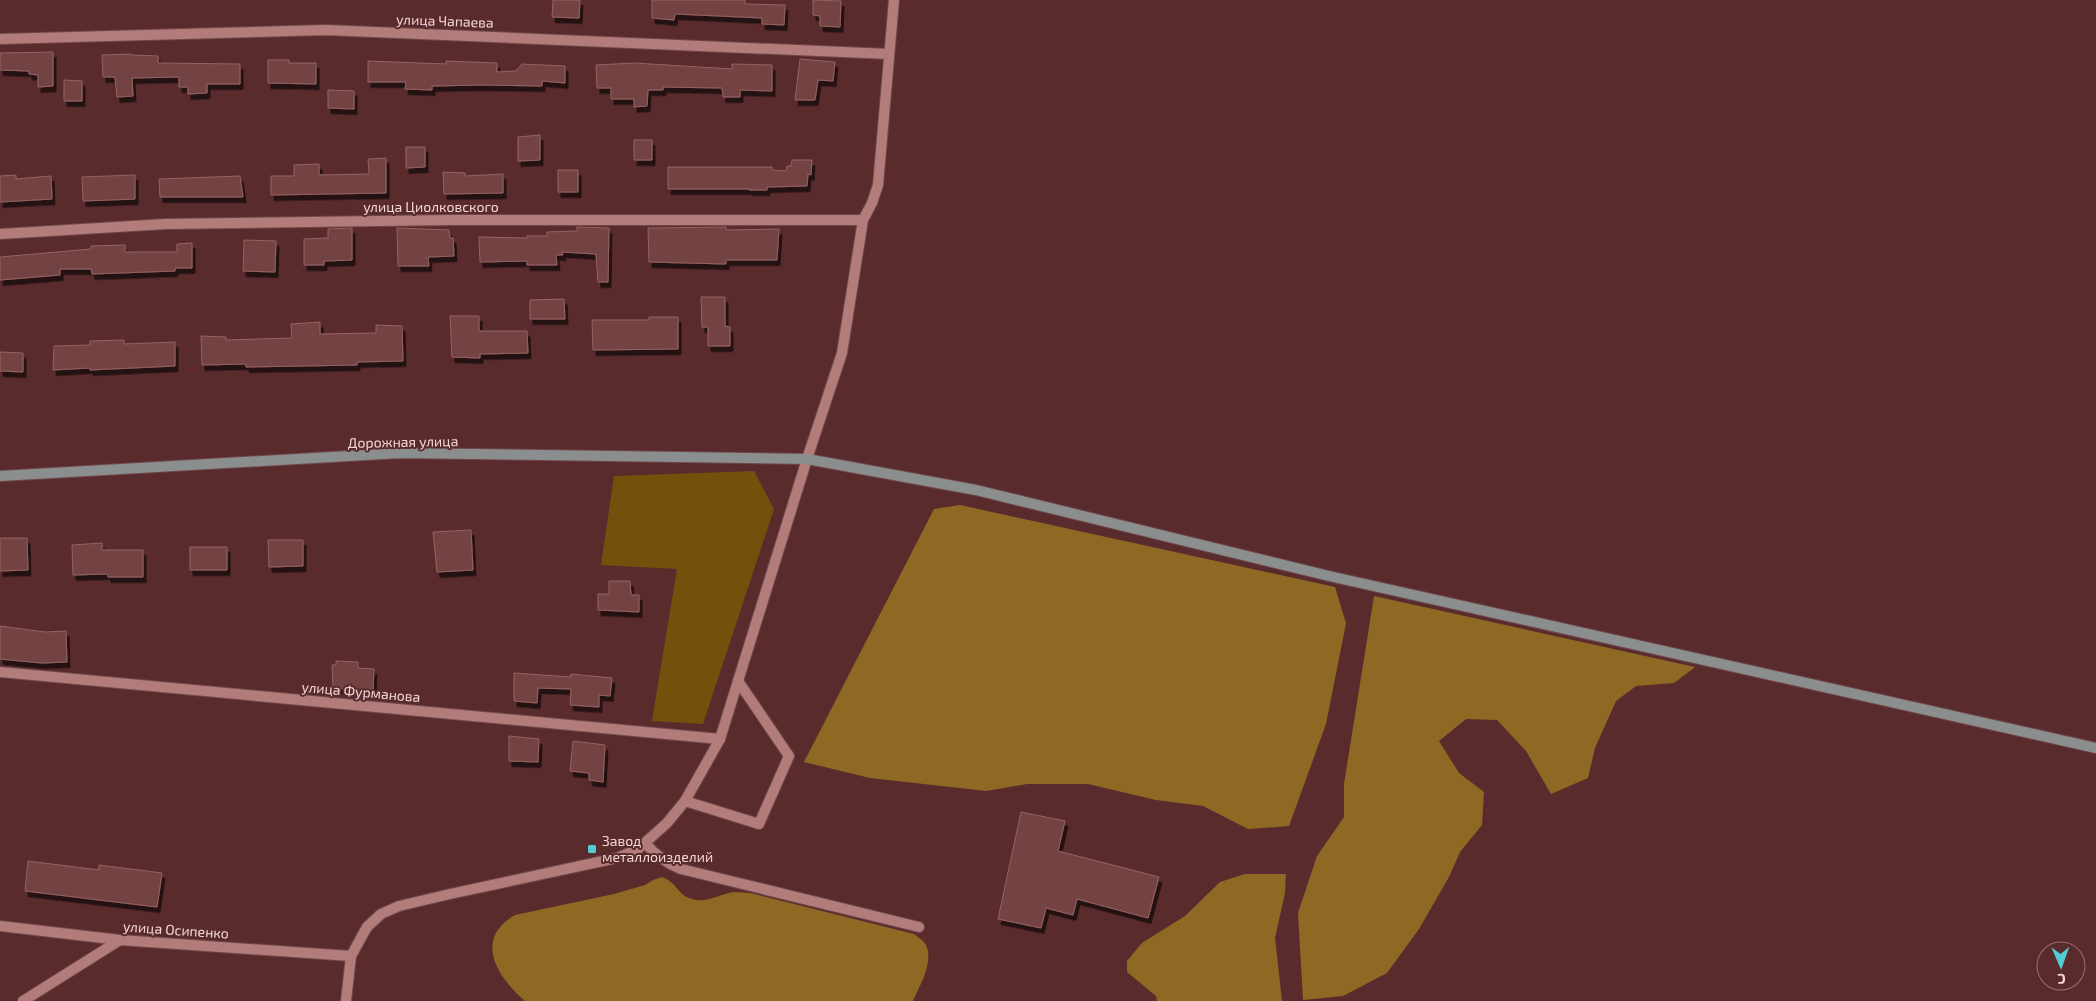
<svg xmlns="http://www.w3.org/2000/svg" width="2096" height="1001" viewBox="0 0 2096 1001" font-family="'Exo 2',sans-serif">
<style>
.green{fill:#72510d}
.forest{fill:#8e6923}
.building{fill:#734243;stroke:#966262;filter:url(#shadow)}
.lines{fill:none;stroke-linecap:round;stroke-linejoin:round}
.service-casing{stroke:#70494b;stroke-width:12}
.minor-casing{stroke:#70494b;stroke-width:12}
.tertiary-casing{stroke:#70494b;stroke-width:12}
.secondary-casing{stroke:#70494b;stroke-width:12}
.service{stroke:#b27c7b;stroke-width:10}
.minor{stroke:#b27c7b;stroke-width:10}
.tertiary{stroke:#b27c7b;stroke-width:10}
.secondary{stroke:#8b8e8f;stroke-width:10}
.poi-dot{fill:#51ccd2;stroke:#5a2b2d;stroke-width:2}
.labels{text-anchor:middle;stroke-width:4;stroke-linejoin:round;paint-order:stroke}
.street-label{font-size:14px;fill:#f4d6d5;stroke:#5a2b2d}
.poi-label{font-size:14px;fill:#f4d6d5;stroke:#5a2b2d;text-anchor:start}
</style>
<defs>
<filter id="shadow"><feDropShadow dx="3" dy="5.5" stdDeviation="0" flood-color="#0009"/></filter>
</defs>
<rect width="100%" height="100%" fill="#5a2b2d"/>
<path class="green" d="M754 471 774 509 703 724 652 721 677 569 601 565 614 476Z"/>
<path class="forest" d="M960 505 1335 587 1346 623 1326 724 1289 826 1248 829 1203 806 1156 800 1088 784H1027L986 791 870 778 804 762 934 509Z
M1374 596 1695 667 1674 683 1636 686 1616 701 1595 748 1588 778 1551 794 1526 751 1497 720 1466 719 1439 741 1459 773 1484 792 1482 825 1460 852 1449 877 1419 929 1387 973 1343 996 1303 1000 1298 913 1317 856 1344 817V784Z
M1245 874H1286L1285 893 1275 938 1282 1001H1157L1156 996 1127 972V961L1142 943 1185 916 1220 882Z
M662 877C676 882 678 894 689 898 705 905 719 894 734 892 739 892 745 893 750 893L914 934C918 937 924 941 926 945 934 962 920 985 913 1001H525C497 977 473 939 515 915L614 894 645 885 653 880Z"/>
<path class="building" d="M553 0H580L579 18 552 17Z
M652 0H745V4L785 5 784 25 762 24V18L675 14 674 20 652 18Z
M813 0 841 1 840 27 820 26V16L813 15Z
M53 52V86L38 87V75L29 74V71L0 70V53Z
M131 54V55L158 56V63L240 64V84H207V93L188 94V87H179V77L132 78 133 96 117 97 115 77H103L102 55Z
M800 59 835 62 833 81 818 80 815 100H795Z
M268 60H289V63H316V84L268 83Z
M368 61 446 64V61L497 63V72L516 71 522 64 565 66V83L542 81V86L482 85 432 86V90L405 89 406 82H368Z
M634 63 732 69V64L772 65V91L740 90V97H723L722 88 663 87V90H648L647 106 634 107V99H611V88H597L596 65Z
M64 80 82 81V101H64Z
M328 90 354 91V109L328 108Z
M540 135V160L518 161V137Z
M634 140H652V160H634Z
M406 147H425V167L406 168Z
M386 158V193L271 195V176H294V165L319 164V175L369 174 368 159Z
M792 160H812L811 175 808 174 807 186 767 187V190H749V189H668V167H772V170L786 171 787 166H791Z
M558 170H578V192H558Z
M443 172 465 173V176L503 174V193L444 194Z
M16 175V179L51 176 52 199 0 202V176Z
M135 175V199L83 201 82 177Z
M240 176 243 197H160L159 179Z
M577 227 609 228 608 282H598L596 254 562 252 563 255H556L557 265H527V261L480 262 479 237 527 238V236H547V232L577 231Z
M726 227V230L779 229 777 260H726V264L649 262 648 228Z
M352 228V260L324 261V265H304V239L328 238V229Z
M397 228 449 230 450 238H453L454 256 428 257 429 266H398Z
M244 240 276 241 275 272 243 271Z
M192 243V268H175V271L92 274 91 269H60V275L0 280V257L91 249V246L125 245V252H177V244Z
M701 297H725V326L730 327V346H708V327H702Z
M564 299 565 319H530V300Z
M450 316H479V331H527L528 353 480 354V358L452 357Z
M649 317H678V349L593 350 592 320H649Z
M320 322V334L376 333V325L402 326 403 361 357 362V365L246 367V364L202 365 201 336 226 337V340L292 338 291 324Z
M124 340V344L175 342V366L90 370V368L53 370 54 346 90 345V341Z
M0 352 23 353V372L0 371Z
M471 530 473 570 437 572 433 532Z
M0 538H27L28 570 0 571Z
M268 540H303V566L269 567Z
M102 543V550H143V577H108L107 574 73 575 72 545Z
M190 547H227V570H190Z
M609 581H630L631 595H639V612L598 610V594H609Z
M0 626 45 632 66 631 67 662 42 663 0 659Z
M336 661 358 662V668L374 669 373 691 333 688 332 665H336Z
M514 673 571 677V674L612 678 610 696 599 695V707L570 705 571 689 538 688 537 703 514 701Z
M509 736 539 739 538 762 509 761Z
M573 741 605 745 603 782 589 780V773L570 771Z
M1021 812 1065 821 1058 851 1159 877 1148 918 1077 899 1073 915 1046 908 1041 928 998 919Z
M28 861 99 870V865L162 873 157 907 25 891Z"/>
<g class="lines">
<defs>
<path id="service" d="M685 801 759 824 789 756 738 681
M645 843C656 856 666 863 681 869L919 927"/>
<path id="minor" d="M0 39 326 30 889 54
M0 234 166 224 450 220H863
M807 459 842 353 863 220 872 203 878 185 894 0
M0 672 720 739
M0 926 120 940 351 956
M23 1001 120 940"/>
<path id="tertiary" d="M346 1001 351 956 367 927 381 914 399 906 450 894 617 858 638 849 667 823 685 801 720 739 807 459"/>
<path id="secondary" d="M0 476 400 453 807 459 976 490 1329 576 2096 748"/>
</defs>
<use href="#service" class="service-casing"/>
<use href="#minor" class="minor-casing"/>
<use href="#tertiary" class="tertiary-casing"/>
<use href="#secondary" class="secondary-casing"/>
<use href="#service" class="service"/>
<use href="#minor" class="minor"/>
<use href="#tertiary" class="tertiary"/>
<use href="#secondary" class="secondary"/>
</g>
<rect class="poi-dot" x="587" y="844" width="10" height="10" rx="2.5"/>
<g class="labels">
<g class="street-label">
<text transform="translate(445 21) rotate(2)" y="5">улица Чапаева</text>
<text x="431" y="212">улица Циолковского</text>
<text transform="translate(403 442) rotate(-1)" y="5">Дорожная улица</text>
<text transform="translate(361 692) rotate(5)" y="5">улица Фурманова</text>
<text transform="translate(176 930) rotate(4)" y="5">улица Осипенко</text>
</g>
<g class="poi-label">
<text x="602" y="846">Завод<tspan x="602" dy="16">металлоизделий</tspan></text>
</g>
</g>
<g transform="translate(2061 966) rotate(178)"><circle r="24" fill="#5a2b2d" stroke="#986f70"/>
<path d="M0-4L9 19L0 12L-9 19Z" fill="#51ccd2"/>
<text y="-8" font-size="14" font-weight="bold" text-anchor="middle" fill="#f4d6d5">С</text>
</g>
</svg>
